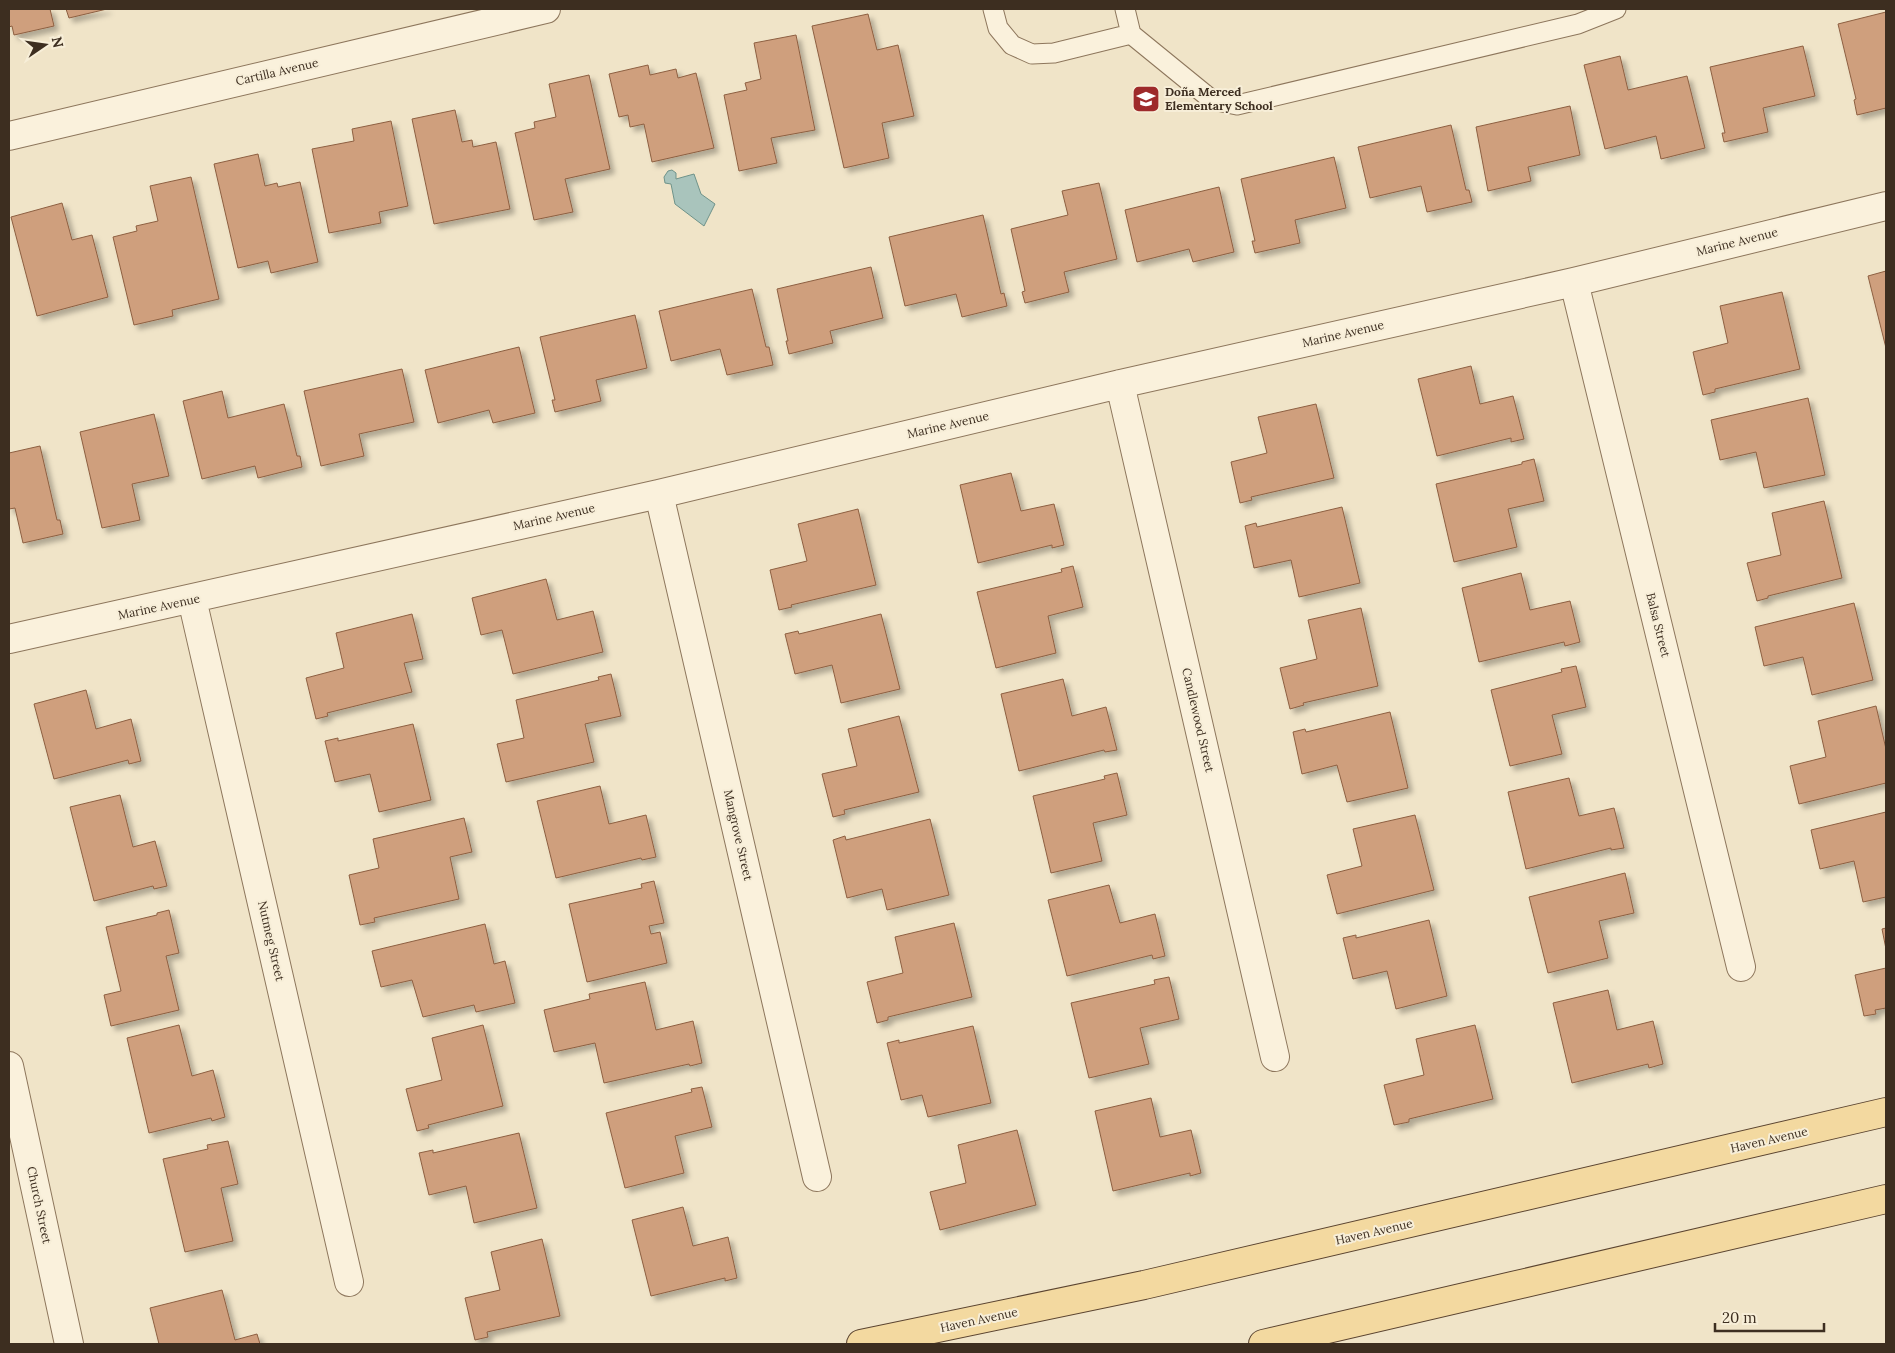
<svg xmlns="http://www.w3.org/2000/svg" width="1895" height="1353" viewBox="0 0 1895 1353" font-family="Lora,serif">
<style>
.water{fill:#a9c4bc;stroke:#6f938a}
.building{fill:#cf9f7d;stroke:#8d5f41;filter:url(#shadow)}
.lines{fill:none;stroke-linecap:round;stroke-linejoin:round}
.service-casing{stroke:#8d765c;stroke-width:21}
.minor-casing{stroke:#8d765c;stroke-width:30}
.tertiary-casing{stroke:#8d765c;stroke-width:30}
.primary-casing{stroke:#5b4430;stroke-width:30}
.service{stroke:#faf1dc;stroke-width:19}
.minor{stroke:#faf1dc;stroke-width:28}
.tertiary{stroke:#faf1dc;stroke-width:28}
.primary{stroke:#f3d9a0;stroke-width:28}
.labels{text-anchor:middle;stroke-width:4;stroke-linejoin:round;paint-order:stroke}
.street-label{font-size:12px;fill:#3d2e20;stroke:#f7eed8}
.poi-label{font-size:12px;font-weight:bold;fill:#3d2e20;stroke:#f7eed8;text-anchor:start}
</style>
<defs>
<filter id="shadow"><feDropShadow dx="4.5" dy="4.5" stdDeviation="2.5" flood-color="#0004"/></filter>
</defs>
<rect width="100%" height="100%" fill="#f0e4c8"/>
<path class="water" d="M672 170 676 173V179L694 174 701 194 715 204 704 226 675 204 671 184 665 183 664 177 668 171Z"/>
<path class="building" d="M9 9H50L54 26 14 35 12 26 9 27Z
M66 9H107L69 18Z
M1886 12V108L1857 115 1854 100 1856 99 1838 24Z
M868 14 877 50 898 45 914 116 882 123 889 158 844 168 812 26Z
M796 35 815 130 771 138 777 163 739 171 724 95 747 90 745 83 761 79 754 43Z
M1803 46 1815 96 1763 108 1768 132 1724 142 1722 133H1725L1710 67Z
M1620 56 1628 90 1687 76 1705 148 1661 159 1656 136 1605 149 1584 65Z
M648 65 650 75 676 69 678 78 696 73 714 148 652 162 644 124 630 127 628 115 619 117 609 74Z
M589 75 610 169 565 179 573 212 534 220 515 133 535 128 534 122 556 117 549 84Z
M1570 106 1580 155 1528 167 1531 181 1488 191 1476 127Z
M455 110 462 142 472 140 473 147 496 142 510 209 434 224 412 119Z
M391 121 408 206 379 212 381 223 329 233 312 149 354 141 352 129Z
M1451 125 1466 190H1469L1472 202 1427 212 1421 186 1370 198 1358 147Z
M258 154 265 186 277 183 278 187 300 182 318 262 271 273 268 261 238 268 214 164Z
M1334 157 1346 208 1295 220 1300 243 1255 253 1252 241H1255L1241 179Z
M191 177 219 299 172 310 173 316 134 325 113 237 137 231 136 226 158 221 150 186Z
M1099 183 1117 259 1064 272 1069 292 1025 303 1022 292 1025 291 1011 229 1068 215 1062 191Z
M1219 187 1234 252 1193 262 1189 249 1137 262 1125 210Z
M62 203 72 240 92 235 108 297 37 316 11 217Z
M983 215 1001 294 1004 293 1007 306 962 317 956 294 905 306 889 237Z
M871 267 883 318 830 331 833 343 789 354 786 341H788L777 289Z
M1886 271V348L1868 276Z
M752 289 766 347H769L773 365 727 375 720 349 671 361 659 311Z
M1782 292 1800 369 1715 389V392L1703 395 1693 352 1728 343 1720 306Z
M635 315 647 368 596 380 601 401 555 412 552 400H555L540 337Z
M519 347 535 413 493 423 489 410 438 423 425 370Z
M1471 366 1480 404 1513 396 1524 439 1511 442V438L1437 456 1418 379Z
M402 369 414 422 359 434 364 456 321 466 304 391Z
M222 391 228 418 284 404 297 456H300L302 467 258 478 255 466 202 479 183 401Z
M1808 398 1825 475 1764 488 1756 452 1720 460 1711 420Z
M1316 404 1334 478 1251 497 1252 500 1240 503 1231 462 1267 453 1258 417Z
M154 414 169 476 132 484 140 520 102 528 80 432Z
M40 446 57 520H60L63 534 23 543 15 508 9 509V453Z
M1534 459 1544 501 1508 509 1517 547 1454 562 1436 484 1522 464V462Z
M1011 473 1021 511 1054 504 1064 545 1052 548V545L978 563 960 485Z
M1824 501 1842 578 1768 596V598L1757 601 1747 563 1781 555 1772 513Z
M1342 507 1360 583 1299 597 1291 560 1254 568 1245 526 1256 523 1257 527Z
M858 509 876 585 791 605 792 607 779 610 770 570 807 561 798 524Z
M1073 566 1083 607 1048 616 1056 653 996 668 977 592 1062 572 1061 569Z
M1521 573 1530 610 1570 601 1580 642 1565 646 1564 642 1479 662 1462 588Z
M546 579 557 620 593 611 603 652 513 674 502 630 481 635 472 598Z
M1854 603 1873 680 1812 695 1803 657 1764 666 1755 627Z
M1361 608 1378 686 1303 703 1304 705 1290 709 1280 668 1317 659 1308 620Z
M412 614 423 659 404 663 412 692 327 713 328 716 316 719 306 678 344 668 336 633Z
M881 614 900 689 841 703 832 665 795 674 785 634 798 631 799 634Z
M1576 666 1586 707 1552 715 1562 754 1510 766 1491 690 1562 672 1561 669Z
M611 674 621 716 585 724 594 762 506 782 497 744 524 738 516 700 599 680 598 677Z
M1063 679 1072 716 1106 707 1117 750 1105 752 1104 750 1019 771 1001 694Z
M86 690 96 729 131 719 141 761 129 764 128 760 54 779 34 704Z
M1876 706 1886 749V783L1799 804 1790 766 1826 757 1818 721Z
M1390 712 1408 788 1347 802 1337 765 1302 774 1293 732 1305 729 1306 732Z
M899 716 919 792 844 810 845 814 833 817 822 774 857 766 848 729Z
M413 724 431 800 379 812 370 774 335 782 325 741 338 738V741Z
M1117 773 1127 815 1093 823 1102 861 1051 873 1033 796 1105 779 1104 776Z
M1569 778 1579 816 1614 808 1624 848 1611 850V848L1526 869 1508 792Z
M600 786 609 824 646 815 656 857 642 860 641 858 556 878 537 801Z
M120 795 133 847 155 841 167 886 154 889 153 886 94 901 70 807Z
M1886 812V897L1863 902 1854 861 1820 869 1811 830Z
M1415 815 1434 890 1337 914 1327 875 1362 866 1353 829Z
M464 818 472 852 450 857 459 899 374 918 375 922 360 925 349 875 379 868 373 839Z
M930 819 949 895 887 910 882 889 847 898 833 840 845 836 846 840Z
M1625 873 1634 913 1599 921 1608 958 1548 973 1529 897Z
M654 881 664 923 649 926 651 934 660 932 667 963 587 982 569 904 642 888 641 884Z
M1109 885 1120 923 1155 914 1165 956 1153 959 1152 955 1067 976 1048 900Z
M169 910 179 953 166 956 179 1010 111 1026 104 995 121 991 106 927 157 915V913Z
M1429 920 1447 996 1396 1009 1387 971 1353 979 1343 938 1356 935V938Z
M954 923 972 997 888 1017V1020L877 1023 867 982 903 973 895 937Z
M485 924 494 964 505 961 515 1003 476 1012 474 1005 423 1017 412 980 381 987 372 951Z
M1886 928V949L1882 929Z
M1886 968V1008L1875 1010 1876 1014 1864 1016 1855 975Z
M1169 977 1179 1019 1140 1028 1149 1064 1089 1078 1071 1003 1155 984 1154 980Z
M645 982 656 1030 693 1021 702 1063 690 1066 689 1064 604 1083 595 1043 554 1052 544 1010 590 999 589 994Z
M1608 990 1617 1030 1653 1021 1663 1064 1649 1068 1648 1064 1572 1083 1553 1003Z
M179 1025 192 1076 213 1070 225 1117 212 1121 211 1118 149 1133 127 1038Z
M483 1025 503 1106 428 1125 429 1128 417 1131 406 1089 442 1080 432 1038Z
M1475 1025 1493 1099 1409 1119V1122L1394 1125 1384 1085 1424 1075 1416 1039Z
M973 1026 991 1103 928 1117 922 1095 901 1100 887 1043 899 1040V1043Z
M702 1087 712 1127 675 1136 684 1173 625 1188 606 1113 692 1092 691 1089Z
M1151 1098 1160 1137 1191 1130 1201 1173 1190 1176V1173L1113 1191 1095 1111Z
M1017 1130 1036 1205 940 1230 930 1192 966 1183 958 1145Z
M519 1133 537 1208 474 1223 466 1186 429 1195 419 1153 433 1150V1153Z
M228 1141 238 1184 221 1188 233 1241 185 1252 163 1159 208 1149 207 1145Z
M683 1207 693 1246 728 1237 737 1278 725 1281V1278L651 1296 632 1220Z
M542 1239 560 1316 487 1332 488 1337 475 1340 465 1298 500 1290 491 1252Z
M222 1290 235 1340 257 1334 260 1344H159L150 1308Z"/>
<g class="lines">
<defs>
<path id="service" d="M993 9 998 28 1012 45 1032 54 1054 53 1131 34
M1125 9 1131 34 1212 100 1237 105 1578 24 1616 9"/>
<path id="minor" d="M9 136 546 9
M1574 282 1741 967
M1120 384 1275 1057
M659 494 817 1177
M192 599 349 1282
M9 639 659 494 1120 384 1574 282 1886 206"/>
<path id="tertiary" d="M9 1066 69 1344"/>
<path id="primary" d="M861 1344 1144 1285 1886 1112
M1263 1344 1886 1199"/>
</defs>
<use href="#service" class="service-casing"/>
<use href="#minor" class="minor-casing"/>
<use href="#tertiary" class="tertiary-casing"/>
<use href="#primary" class="primary-casing"/>
<use href="#service" class="service"/>
<use href="#minor" class="minor"/>
<use href="#tertiary" class="tertiary"/>
<use href="#primary" class="primary"/>
</g>
<defs>
<symbol id="school-square" viewBox="-11 -11 22 22"><rect x="-9" y="-9" width="18" height="18" rx="4" fill="#9e2a2b" stroke="#f7eed8"/><path d="M0-5L7-2L0 1L-7-2ZM-4 1L0 2.5L4 1V4Q0 6-4 4Z" fill="#fff"/></symbol>
</defs>
<g fill-rule="evenodd">
<use href="#school-square" x="1130" y="83" width="32" height="32"/>
</g>
<g class="labels">
<g class="street-label">
<text transform="translate(277 72) rotate(-13)" y="4">Cartilla Avenue</text>
<text transform="translate(1737 242) rotate(-14)" y="4">Marine Avenue</text>
<text transform="translate(1343 334) rotate(-13)" y="4">Marine Avenue</text>
<text transform="translate(948 425) rotate(-13)" y="4">Marine Avenue</text>
<text transform="translate(554 517) rotate(-13)" y="4">Marine Avenue</text>
<text transform="translate(159 607) rotate(-12)" y="4">Marine Avenue</text>
<text transform="translate(1658 625) rotate(76)" y="4">Balsa Street</text>
<text transform="translate(1198 720) rotate(77)" y="4">Candlewood Street</text>
<text transform="translate(738 835) rotate(77)" y="4">Mangrove Street</text>
<text transform="translate(271 941) rotate(77)" y="4">Nutmeg Street</text>
<text transform="translate(1769 1140) rotate(-13)" y="4">Haven Avenue</text>
<text transform="translate(39 1205) rotate(78)" y="4">Church Street</text>
<text transform="translate(1374 1232) rotate(-13)" y="4">Haven Avenue</text>
<text transform="translate(979 1320) rotate(-12)" y="4">Haven Avenue</text>
</g>
<g class="poi-label">
<text x="1165" y="96">Doña Merced<tspan x="1165" dy="14">Elementary School</tspan></text>
</g>
</g>
<rect width="1895" height="1353" fill="none" stroke="#3d2e20" stroke-width="20"/>
<g transform="translate(45 45) rotate(77)" stroke="#f7eed8" stroke-width="4" paint-order="stroke">
<path d="M0-4L9 19L0 12L-9 19Z" fill="#3d2e20"/>
<text y="-8" font-size="14" font-weight="bold" text-anchor="middle" fill="#3d2e20">N</text>
</g>
<path d="M1715 1323v8h109v-8" fill="none" stroke="#3d2e20" stroke-width="2.5"/>
<text x="1722" y="1323" font-size="15" fill="#3d2e20" stroke="#f7eed8" stroke-width="4" paint-order="stroke">20 m</text>
</svg>
